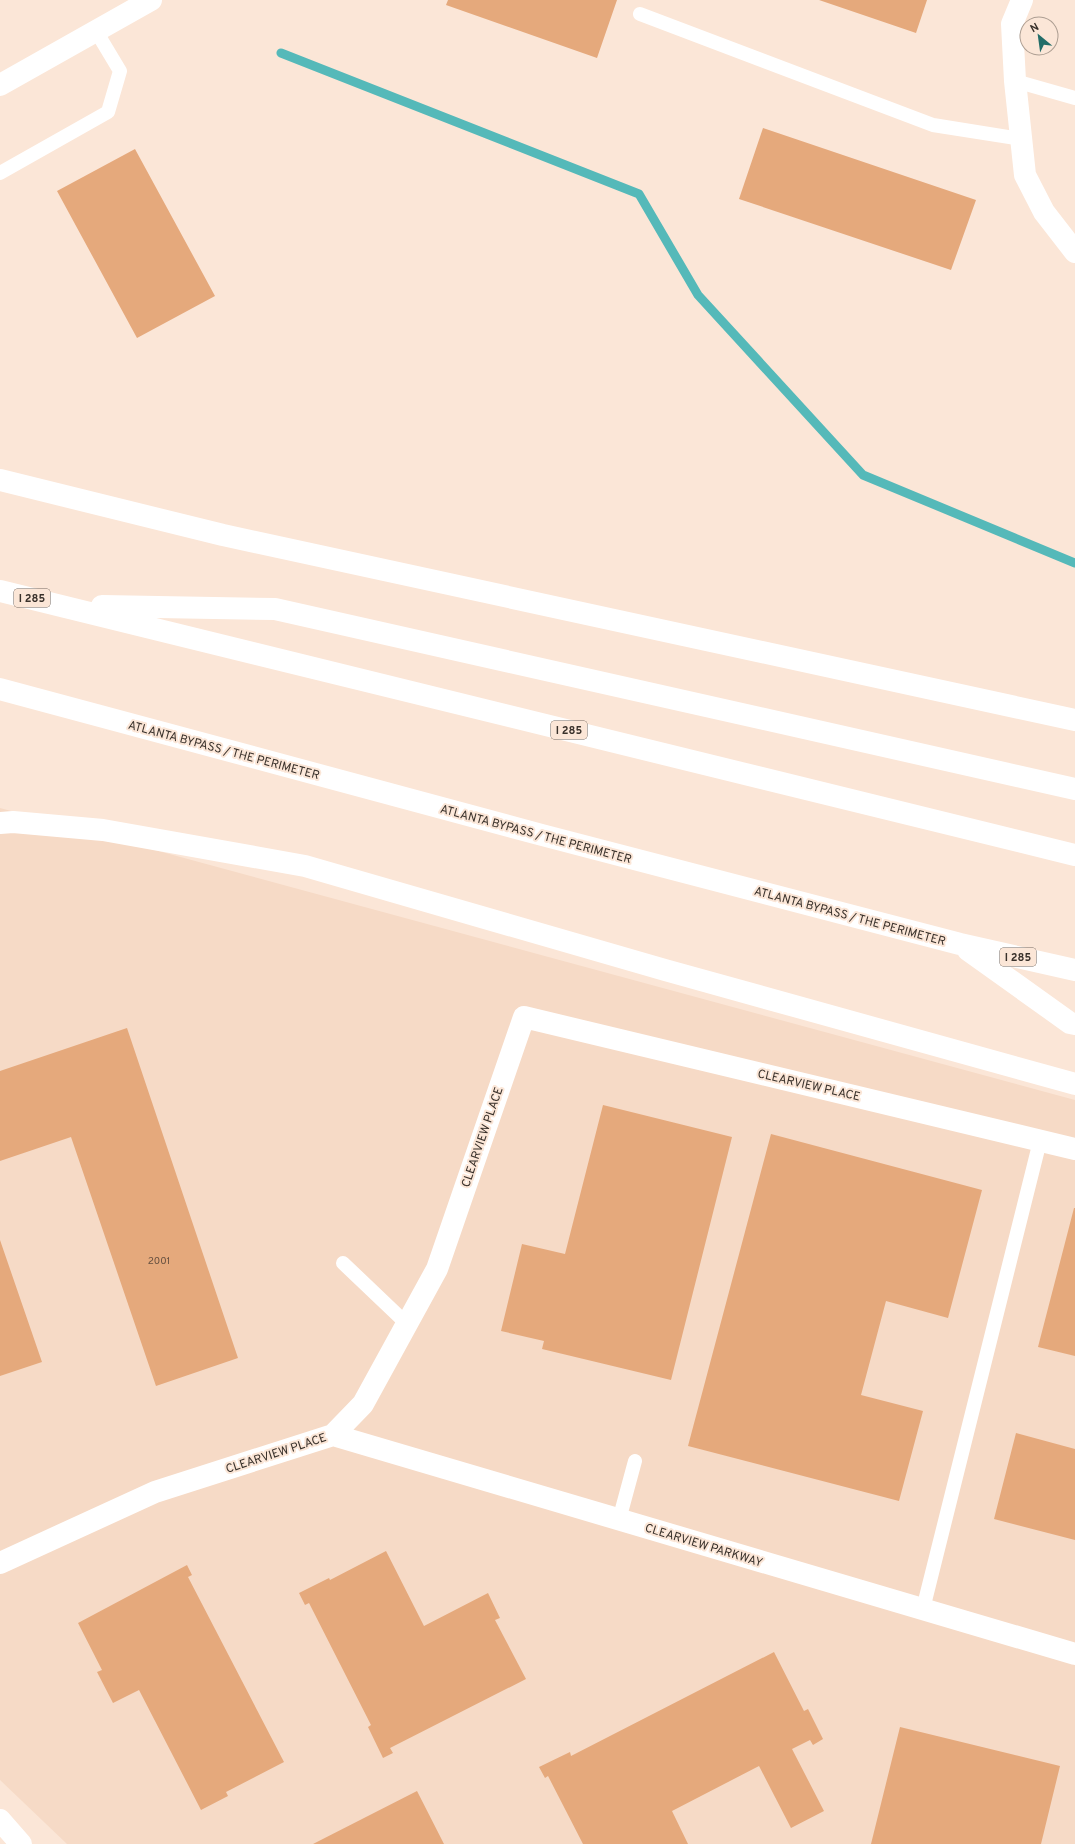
<svg xmlns="http://www.w3.org/2000/svg" width="1075" height="1844" viewBox="0 0 1075 1844" font-family="Overpass,sans-serif">
<style>
.built{fill:#f6dac6}
.lines{fill:none;stroke-linecap:round;stroke-linejoin:round}
.stream{stroke:#55b9b9;stroke-width:9}
.building{fill:#e5a97c}
.lane{stroke:#fff;stroke-width:14}
.street{stroke:#fff;stroke-width:22}
.highway{stroke:#fff;stroke-width:22}
.labels{text-anchor:middle;stroke-width:4;stroke-linejoin:round;paint-order:stroke}
.number-label{font-size:10px;fill:#644f3f}
.shield{fill:#fbe6d7;stroke:#73675f;stroke-width:1}
.shield-label{font-size:11px;font-weight:bold;fill:#39312b}
.street-label{font-size:12px;fill:#39312b;stroke:#fbe6d7}
</style>
<rect width="100%" height="100%" fill="#fbe6d7"/>
<path class="built" d="M0 808 1075 1100V1844H67L0 1780Z"/>
<g class="lines">
<path class="stream" d="M281 53 639 194 698 295 863 475 1075 563"/>
</g>
<path class="building" d="M448 0H617L597 58 446 5Z
M819 0H927L916 33Z
M763 128 976 200 951 270 739 199Z
M135 149 215 296 137 338 57 191Z
M127 1028 238 1358 156 1386 71 1137 0 1161V1071Z
M603 1105 732 1137 671 1380 542 1349 544 1341 501 1331 522 1244 565 1254Z
M771 1134 982 1190 948 1318 886 1301 861 1395 923 1411 899 1501 688 1446Z
M1074 1208H1075V1356L1038 1347Z
M0 1240 42 1362 0 1376Z
M1016 1433 1075 1449V1540L994 1519Z
M386 1551 424 1626 488 1593 500 1618 495 1620 526 1679 390 1748 393 1753 383 1758 368 1727 371 1725 309 1603 305 1605 299 1593 329 1578 330 1580Z
M187 1565 192 1575 188 1577 284 1762 226 1792 228 1796 201 1810 139 1690 113 1703 97 1672 102 1670 78 1623Z
M774 1652 804 1711 808 1709 823 1739 813 1745 810 1740 792 1749 824 1811 791 1828 759 1766 672 1811 688 1844H583L548 1776 545 1778 539 1767 570 1752 571 1756Z
M900 1727 1060 1766 1041 1844H871Z
M417 1791 444 1844H313Z"/>
<g class="lines">
<path class="lane" d="M640 14 933 125 1021 139
M1015 81 1075 98
M0 173 108 112 120 71 96 31
M343 1263 407 1324
M619 1520 635 1461
M923 1609 1040 1141"/>
<path class="street" d="M1022 0 1012 24 1015 81 1025 175 1044 212 1075 252
M0 85 151 0
M333 1435 1075 1654
M0 1563 155 1492 333 1435 363 1404 437 1269 524 1017 1075 1149
M0 1820 21 1844"/>
<path class="highway" d="M0 480 223 535 1075 720
M0 591 1075 855
M102 606 275 609 1075 789
M0 689 542 835 960 944 1075 970
M0 823 13 822 103 830 305 866 665 970 1075 1084
M968 950 1070 1023 1075 1024"/>
</g>
<g class="labels">
<g class="number-label">
<text x="159" y="1264">2001</text>
</g>
<g class="shield">
<rect x="14" y="589" width="36" height="18" rx="3"/>
<rect x="551" y="721" width="36" height="18" rx="3"/>
<rect x="1000" y="948" width="36" height="18" rx="3"/>
</g>
<g class="shield-label">
<text x="32" y="602">I 285</text>
<text x="569" y="734">I 285</text>
<text x="1018" y="961">I 285</text>
</g>
<g class="street-label">
<text transform="translate(224 750) rotate(15)" y="4">ATLANTA BYPASS / THE PERIMETER</text>
<text transform="translate(536 834) rotate(15)" y="4">ATLANTA BYPASS / THE PERIMETER</text>
<text transform="translate(850 916) rotate(15)" y="4">ATLANTA BYPASS / THE PERIMETER</text>
<text transform="translate(809 1085) rotate(13)" y="4">CLEARVIEW PLACE</text>
<text transform="translate(482 1137) rotate(-71)" y="4">CLEARVIEW PLACE</text>
<text transform="translate(276 1453) rotate(-18)" y="4">CLEARVIEW PLACE</text>
<text transform="translate(704 1545) rotate(17)" y="4">CLEARVIEW PARKWAY</text>
</g>
</g>
<g transform="translate(1039 36) rotate(331)"><circle r="19" fill="#fbe6d7" stroke="#ad9e92"/>
<path d="M0-3L7 15L0 10L-7 15Z" fill="#236d68"/>
<text y="-6" font-size="11" font-weight="bold" text-anchor="middle" fill="#39312b">N</text>
</g>
</svg>
